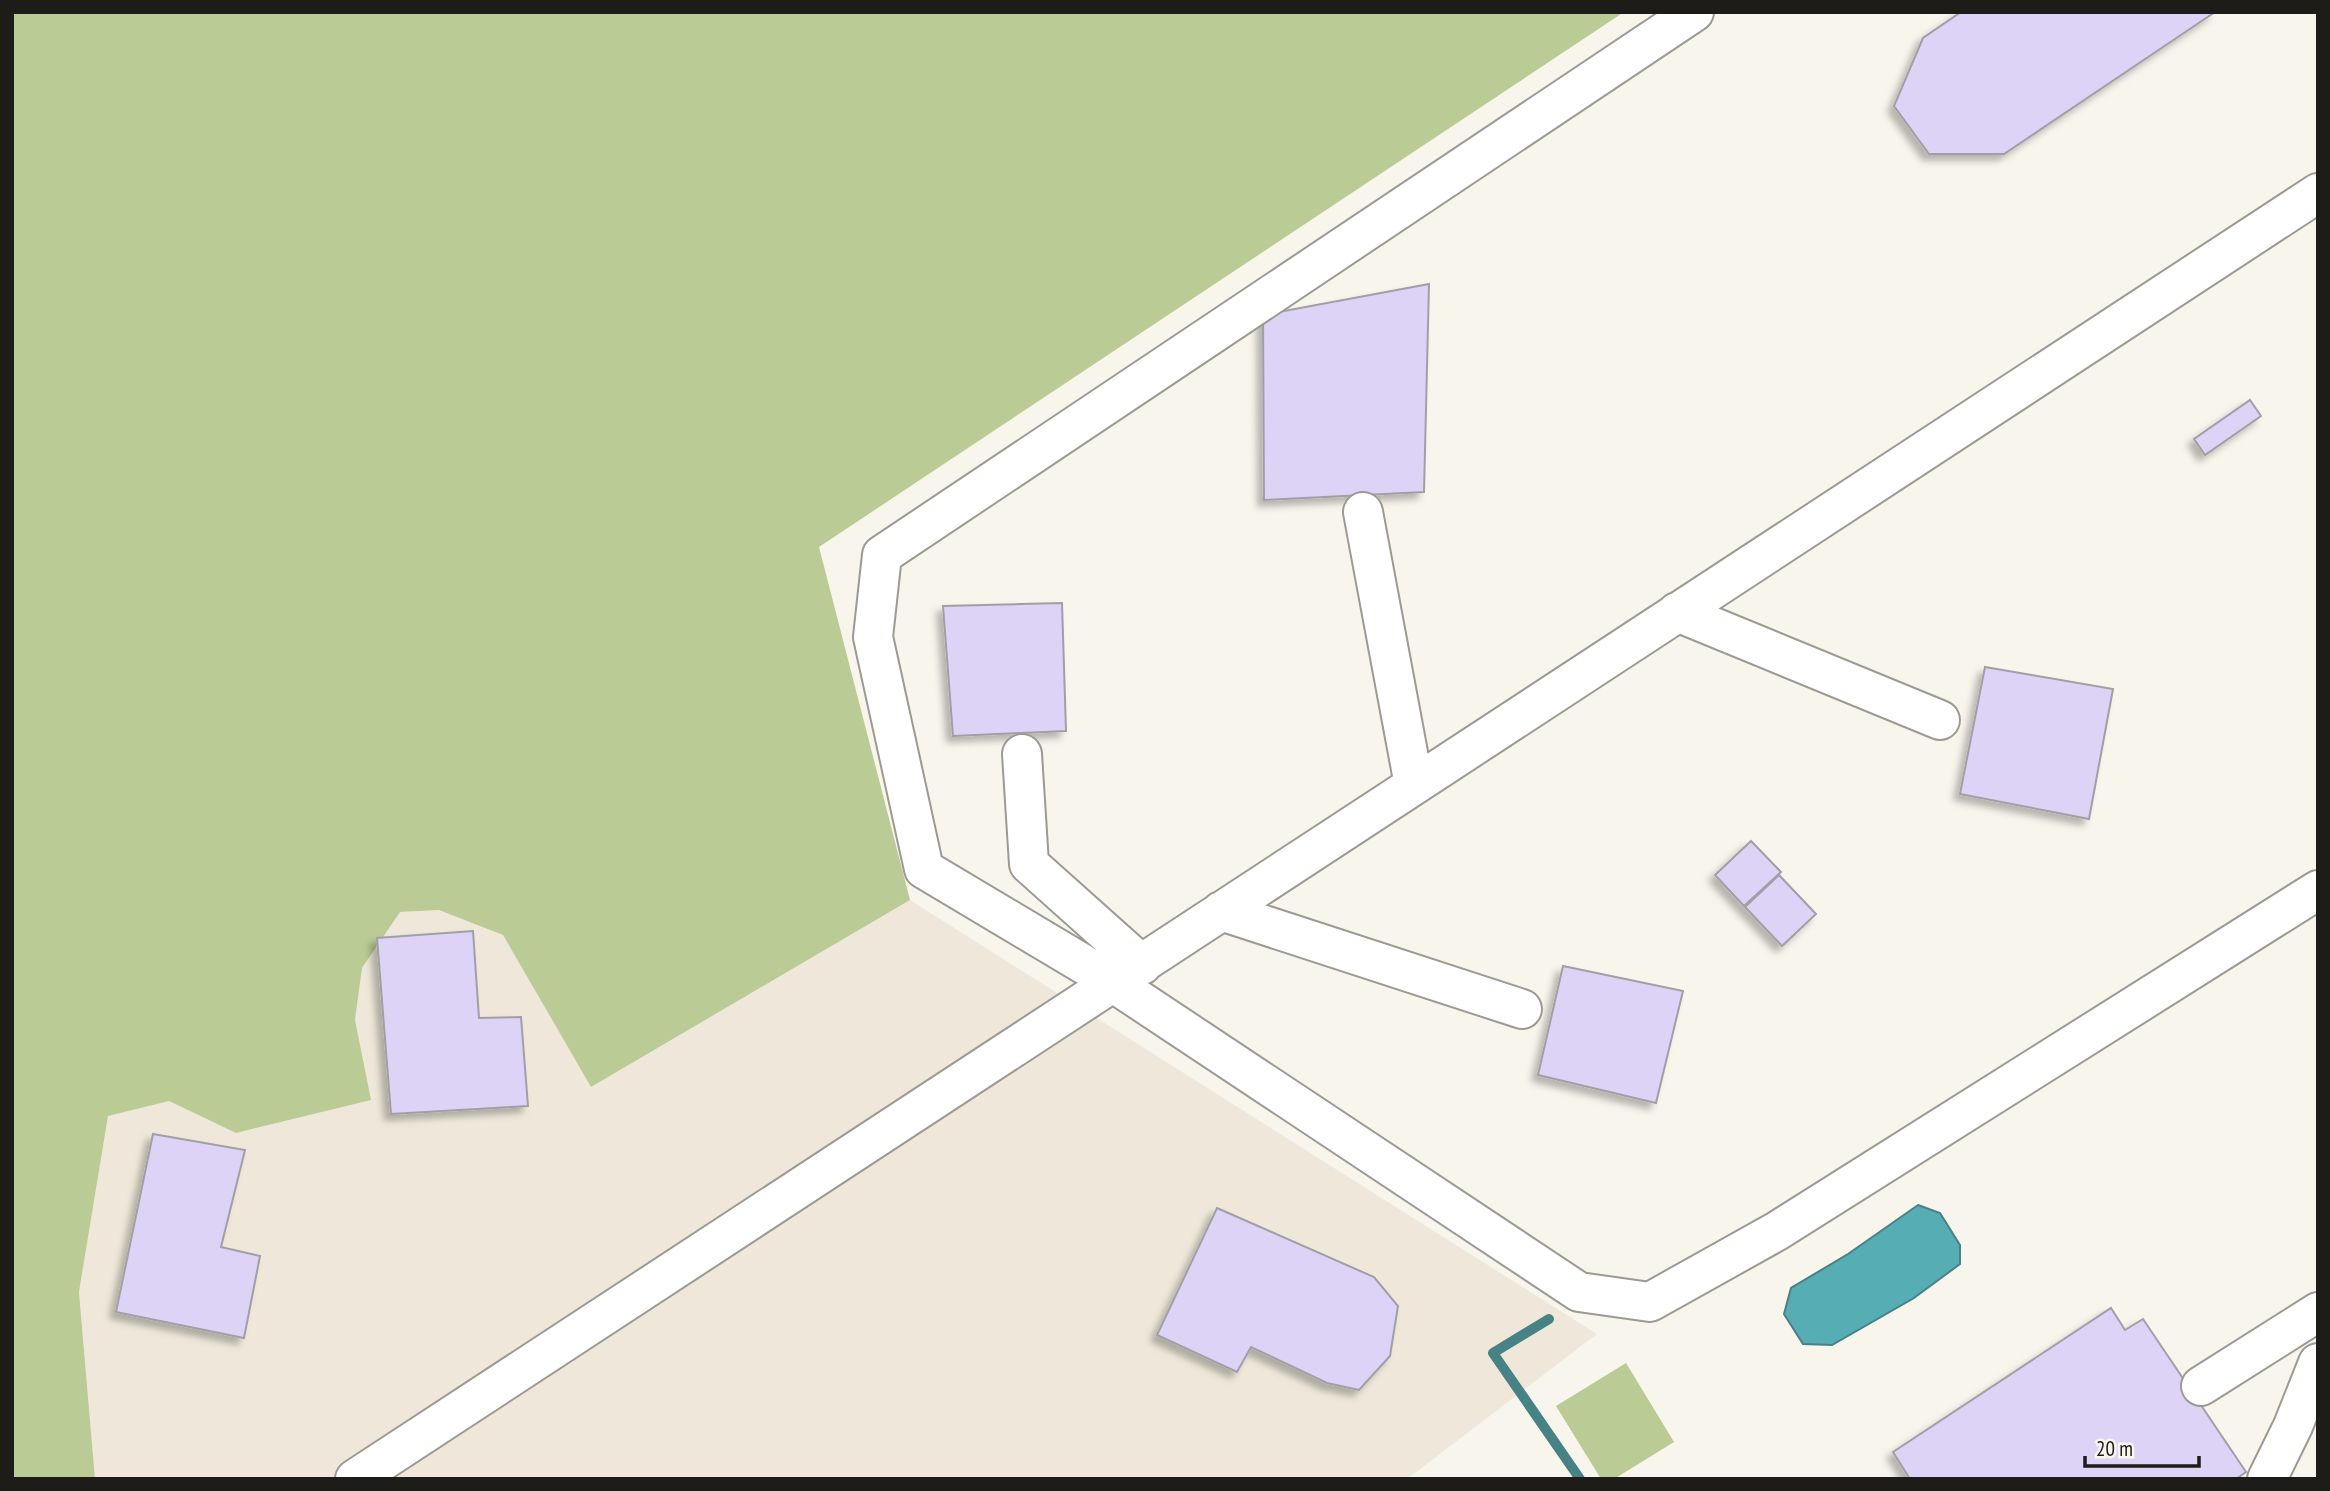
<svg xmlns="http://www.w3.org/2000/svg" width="2330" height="1491" viewBox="0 0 2330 1491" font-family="'PT Sans Narrow',sans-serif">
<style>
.built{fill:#efe8da}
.green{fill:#bacb95}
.water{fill:#57adb4;stroke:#468286;stroke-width:2}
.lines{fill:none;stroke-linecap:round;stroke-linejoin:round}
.stream{stroke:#468286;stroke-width:10}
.building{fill:#ddd3f7;stroke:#a19fa6;stroke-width:2;filter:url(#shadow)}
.minor-casing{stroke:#9d9a93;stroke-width:42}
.minor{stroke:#fff;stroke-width:38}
</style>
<defs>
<filter id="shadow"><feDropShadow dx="-6" dy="6" stdDeviation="3.5" flood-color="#0004"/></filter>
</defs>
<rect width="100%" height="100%" fill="#f8f5ed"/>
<path class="built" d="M910 900 1597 1334 1407 1479H95L79 1292 108 1115 169 1101 236 1133 370 1100 355 1020 362 968 399 912 439 910 503 935 591 1087Z"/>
<path class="green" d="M12 12H1624L819 547 910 900 591 1087 503 935 439 910 400 912 362 968 355 1020 371 1100 236 1133 169 1101 108 1116 79 1292 95 1479H12Z
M1626 1363 1674 1442 1614 1479H1601L1556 1406Z"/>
<path class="water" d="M1918 1205 1940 1213 1960 1245V1264L1914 1298 1832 1345 1803 1344 1784 1314 1791 1288 1848 1254Z"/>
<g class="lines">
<path class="stream" d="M1549 1319 1493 1353 1580 1479"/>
</g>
<path class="building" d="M1961 12H2215L2004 154H1929L1894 106 1923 38Z
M1429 284 1424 492 1264 500 1263 315Z
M2250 400 2261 416 2205 455 2194 439Z
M1062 603 1066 731 953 736 943 606Z
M1985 667 2113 689 2089 819 1960 794Z
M1751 841 1781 872 1744 906 1715 875Z
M1779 875 1816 914 1782 946 1745 907Z
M473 931 479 1018 521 1017 528 1106 391 1114 377 938Z
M1563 966 1683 991 1656 1103 1538 1075Z
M153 1134 245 1150 221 1247 260 1256 244 1338 116 1312Z
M1217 1208 1374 1277 1398 1306 1390 1356 1359 1390 1327 1383 1251 1347 1237 1372 1157 1335Z
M2111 1308 2125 1330 2143 1319 2246 1472 2236 1479H1910L1893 1452Z"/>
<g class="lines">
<defs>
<path id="minor" d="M1694 12 882 555 873 637 924 869 1100 974 1579 1292 1650 1302 1777 1231 2318 890
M1363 512 1414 785
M1677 612 1940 720
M1022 754 1029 864 1142 965
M1221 911 1522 1009
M2201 1386 2318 1312
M355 1479 2318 193
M2267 1479 2293 1426 2318 1363"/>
</defs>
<use href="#minor" class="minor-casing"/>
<use href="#minor" class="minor"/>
</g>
<rect width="2330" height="1491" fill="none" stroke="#1d1c19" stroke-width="28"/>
<path d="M2085 1456v10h114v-10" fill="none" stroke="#1d1c19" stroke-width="3.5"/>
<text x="2096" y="1456" font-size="21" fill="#1d1c19" stroke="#f8f5ed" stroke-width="5" paint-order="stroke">20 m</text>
</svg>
